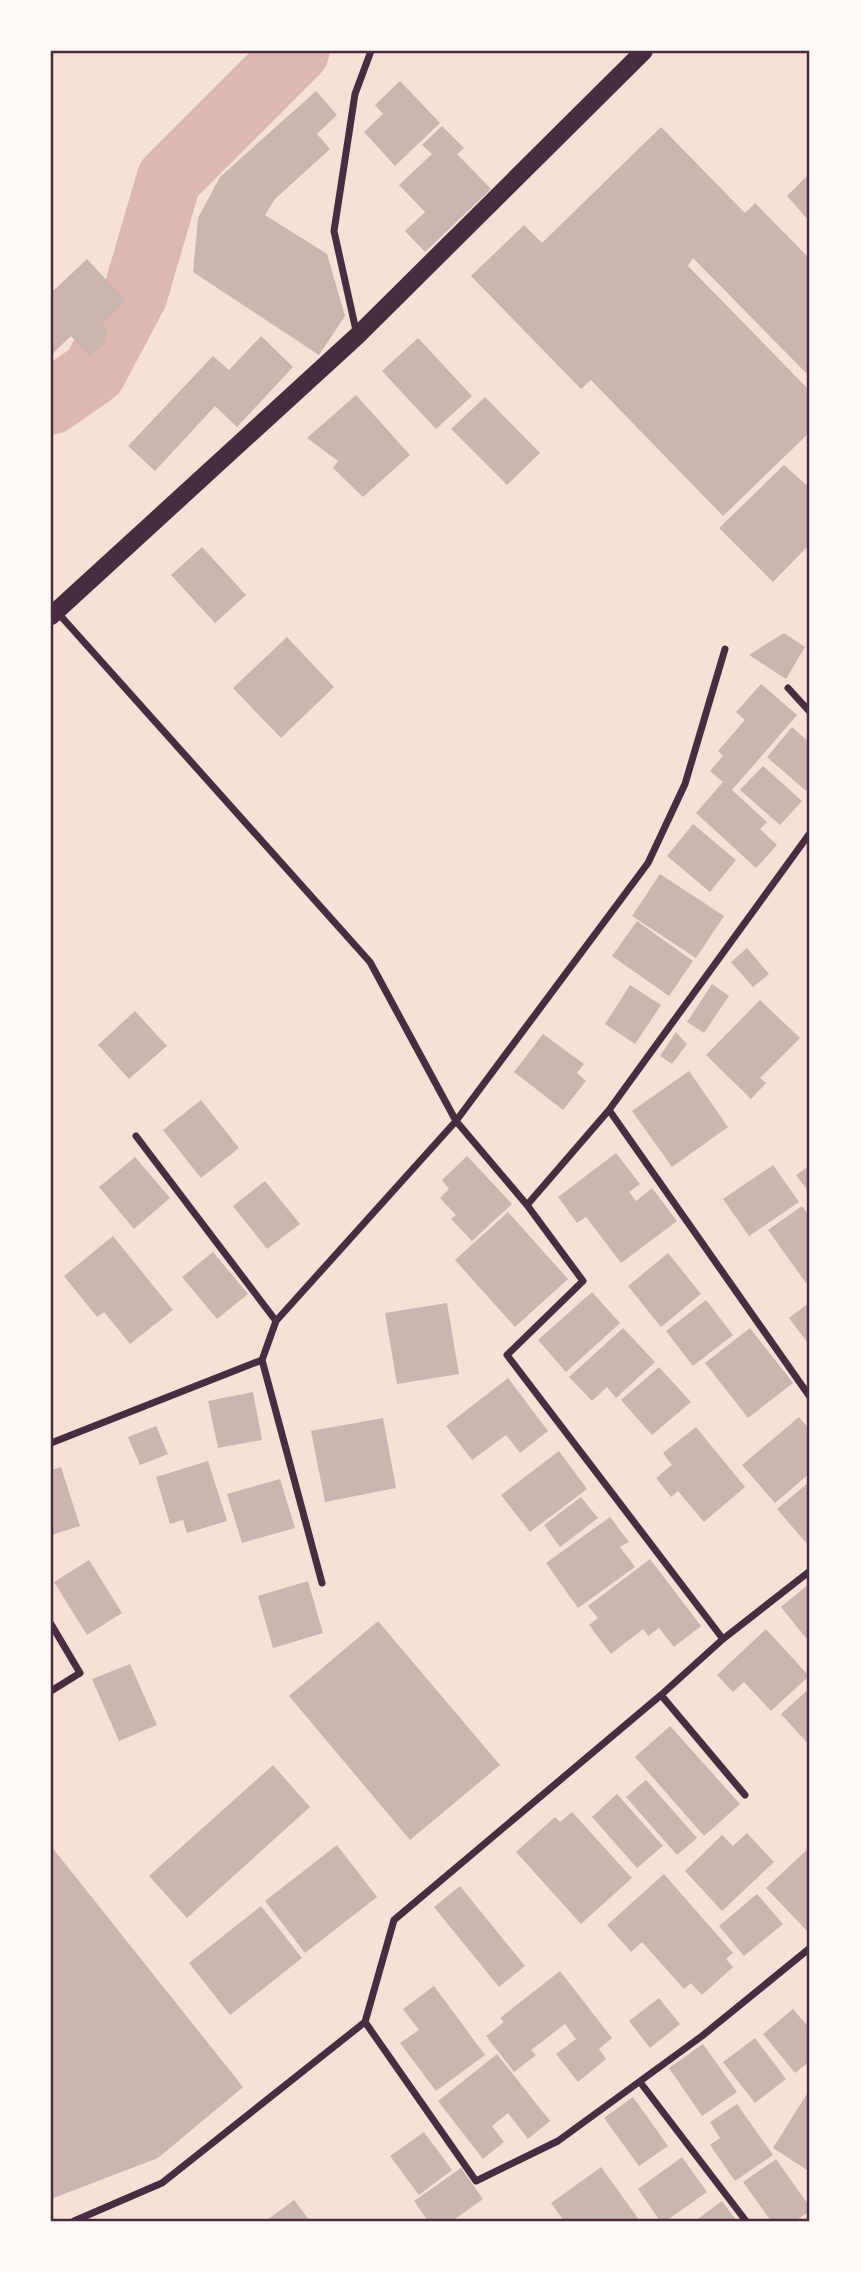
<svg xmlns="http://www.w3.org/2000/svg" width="861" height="2272" viewBox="0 0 861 2272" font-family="Helvetica,sans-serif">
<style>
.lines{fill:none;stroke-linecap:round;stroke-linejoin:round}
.river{stroke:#dcb8b0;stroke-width:65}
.building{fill:#ccb4b1}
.minor{stroke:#4a2c40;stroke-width:7}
.primary{stroke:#4a2c40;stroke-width:18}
.neatline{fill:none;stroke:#4a2c40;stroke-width:2.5}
</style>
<rect width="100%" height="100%" fill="#f7e1d7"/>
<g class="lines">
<path class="river" d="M51 402 94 372 135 295 169 179 297 51"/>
</g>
<path class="building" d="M400 81 440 123 395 166 364 132 383 114 375 105Z
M316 91 337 115 317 134 330 149 275 199 265 215 327 254 345 316 319 355 193 272 198 218 220 177Z
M442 126 464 148 457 154 491 189 425 252 405 231 425 212 399 185 432 154 422 145Z
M661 127 745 213 755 203 810 259V377L693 258 688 266 810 391V432L723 516 591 380 581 389 471 276 524 225 542 243Z
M810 173V222L787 196Z
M87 259 126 301 102 325 108 331 104 344 90 357 71 336 51 355V293Z
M261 336 293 367 237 427 215 406 155 471 128 446 213 356 229 370Z
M418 338 472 396 436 429 382 371Z
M356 395 410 455 363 497 333 468 338 461 307 438Z
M485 397 540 453 507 485 451 429Z
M784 465 810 488V541L809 545 773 582 719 528Z
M202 547 246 595 215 623 171 575Z
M784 633 805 647 786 679 749 655Z
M287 637 334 687 281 738 233 688Z
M761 684 797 715 732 790 767 822 760 829 777 845 756 868 696 813 723 782 710 771 723 756 718 751 745 720 736 712Z
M792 727 810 743V785L806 791 767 757Z
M763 766 802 801 780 825 740 790Z
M693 824 736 860 710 892 667 856Z
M660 874 724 916 696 958 632 916Z
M637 921 693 961 669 996 612 956Z
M747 948 769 974 753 987 731 962Z
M712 984 729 996 704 1033 687 1022Z
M630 985 661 1005 635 1044 605 1024Z
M760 1000 800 1038 760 1078 766 1083 751 1099 706 1055Z
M135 1011 167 1046 129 1079 98 1045Z
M676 1032 687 1044 672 1064 660 1056Z
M543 1034 584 1064 577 1073 586 1081 563 1110 514 1072Z
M689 1071 728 1127 672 1167 632 1111Z
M201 1100 239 1148 201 1178 163 1130Z
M616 1153 640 1184 629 1192 636 1201 652 1188 677 1221 621 1263 586 1217 577 1223 558 1197Z
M467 1156 512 1204 472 1241 451 1219 456 1215 440 1198 449 1189 442 1180Z
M135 1157 170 1198 134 1229 99 1187Z
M773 1165 799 1202 749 1236 723 1199Z
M810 1165V1194L796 1175Z
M265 1181 300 1224 267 1249 233 1206Z
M802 1206 810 1217V1280L806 1283 768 1230Z
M508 1212 568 1279 515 1327 455 1260Z
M113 1236 173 1310 130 1344 104 1312 97 1317 64 1276Z
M213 1252 248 1294 217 1319 182 1277Z
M668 1253 701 1294 661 1327 628 1286Z
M592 1292 620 1323 566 1372 538 1340Z
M706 1300 733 1335 693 1366 666 1331Z
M810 1302V1346L789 1318Z
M447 1303 459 1374 397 1384 385 1313Z
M623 1328 655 1362 616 1398 607 1387 592 1401 569 1377Z
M750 1328 793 1383 748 1418 705 1363Z
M659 1367 691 1402 652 1435 621 1400Z
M508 1378 548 1431 520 1453 506 1435 472 1460 446 1426Z
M253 1392 262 1440 218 1448 208 1401Z
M799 1417 810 1430V1473L775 1503 742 1465Z
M383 1418 396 1488 325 1502 311 1431Z
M156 1426 168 1454 140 1465 128 1437Z
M696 1427 745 1487 704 1522 678 1491 671 1497 656 1478 672 1465 663 1453Z
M559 1451 587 1489 530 1532 501 1495Z
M208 1461 227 1521 187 1533 183 1520 170 1524 156 1477Z
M61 1467 80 1526 51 1535V1470Z
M280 1479 295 1528 242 1543 227 1494Z
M810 1481V1543L808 1545 777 1509Z
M581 1497 598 1518 560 1547 544 1525Z
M610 1517 629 1542 620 1547 635 1567 578 1608 546 1563Z
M650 1559 701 1626 674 1647 659 1628 648 1636 643 1629 611 1654 589 1625 598 1618 588 1606Z
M89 1560 122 1613 87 1635 54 1582Z
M308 1581 323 1633 273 1648 258 1596Z
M810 1583V1643L781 1607Z
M378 1621 500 1765 410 1840 289 1696Z
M766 1629 809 1676 771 1711 744 1682 733 1692 717 1675Z
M130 1664 157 1725 119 1741 92 1679Z
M810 1688V1746L781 1714Z
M670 1726 740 1804 704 1836 635 1757Z
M273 1765 310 1807 187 1918 149 1876Z
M646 1780 697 1838 677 1855 626 1797Z
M617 1794 663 1846 637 1868 592 1817Z
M572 1812 632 1878 581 1924 516 1852 555 1817 560 1822Z
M747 1833 774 1862 722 1911 685 1871 722 1835 733 1846Z
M337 1845 377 1897 305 1953 265 1901Z
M51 1846 243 2087 158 2158 51 2199Z
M810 1847V1930L808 1932 766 1888Z
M664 1874 733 1953 726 1959 733 1967 702 1995 691 1983 684 1989 642 1942 631 1952 607 1925Z
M460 1886 525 1966 499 1987 434 1907Z
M757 1894 783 1924 744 1956 719 1926Z
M261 1906 302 1958 230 2015 189 1963Z
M560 1971 612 2038 599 2049 606 2059 578 2082 556 2054 576 2039 565 2024 531 2050 536 2055 514 2072 486 2036 504 2022 500 2018Z
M434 1986 485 2055 436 2091 400 2043 419 2030 403 2009Z
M659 1998 680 2024 650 2048 629 2021Z
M793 2009 810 2029V2061L795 2073 763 2034Z
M755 2038 786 2079 755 2103 723 2062Z
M703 2044 737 2092 702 2116 669 2068Z
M497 2054 550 2121 528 2139 508 2113 492 2126 504 2142 483 2159 438 2101Z
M810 2089V2172L773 2148Z
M633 2097 668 2146 639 2166 604 2118Z
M737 2104 773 2155 735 2181 710 2145 720 2138 710 2122Z
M424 2132 452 2170 419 2195 390 2156Z
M682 2157 707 2192 666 2221H660L638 2189Z
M776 2159 810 2207V2211L795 2221H771L743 2182Z
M601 2167 640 2221H564L551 2203Z
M461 2168 483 2199 452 2221H428L414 2201Z
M294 2200 310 2221H266Z
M722 2201 737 2221H695Z"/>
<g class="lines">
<path class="minor" d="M357 335 334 231 355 94 371 51
M58 613 370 962 456 1121 527 1205 583 1281 507 1355 723 1639
M788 688 810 712
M609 1110 810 1397
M136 1136 276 1321
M527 1205 609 1110 810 833
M262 1360 322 1583
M51 1443 262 1360 276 1321 456 1121 648 863 685 784 725 649
M51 1624 80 1673 51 1691
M661 1695 745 1795
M365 2022 476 2181 558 2141 702 2036 810 1948
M640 2082 746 2221
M74 2221 162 2183 365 2022 394 1920 661 1695 723 1639 810 1571"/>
<path class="primary" d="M51 616 357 336 644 51"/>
</g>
<rect width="861" height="2272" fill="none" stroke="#fffaf5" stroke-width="105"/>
<rect x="52" y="52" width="756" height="2168" class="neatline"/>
</svg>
